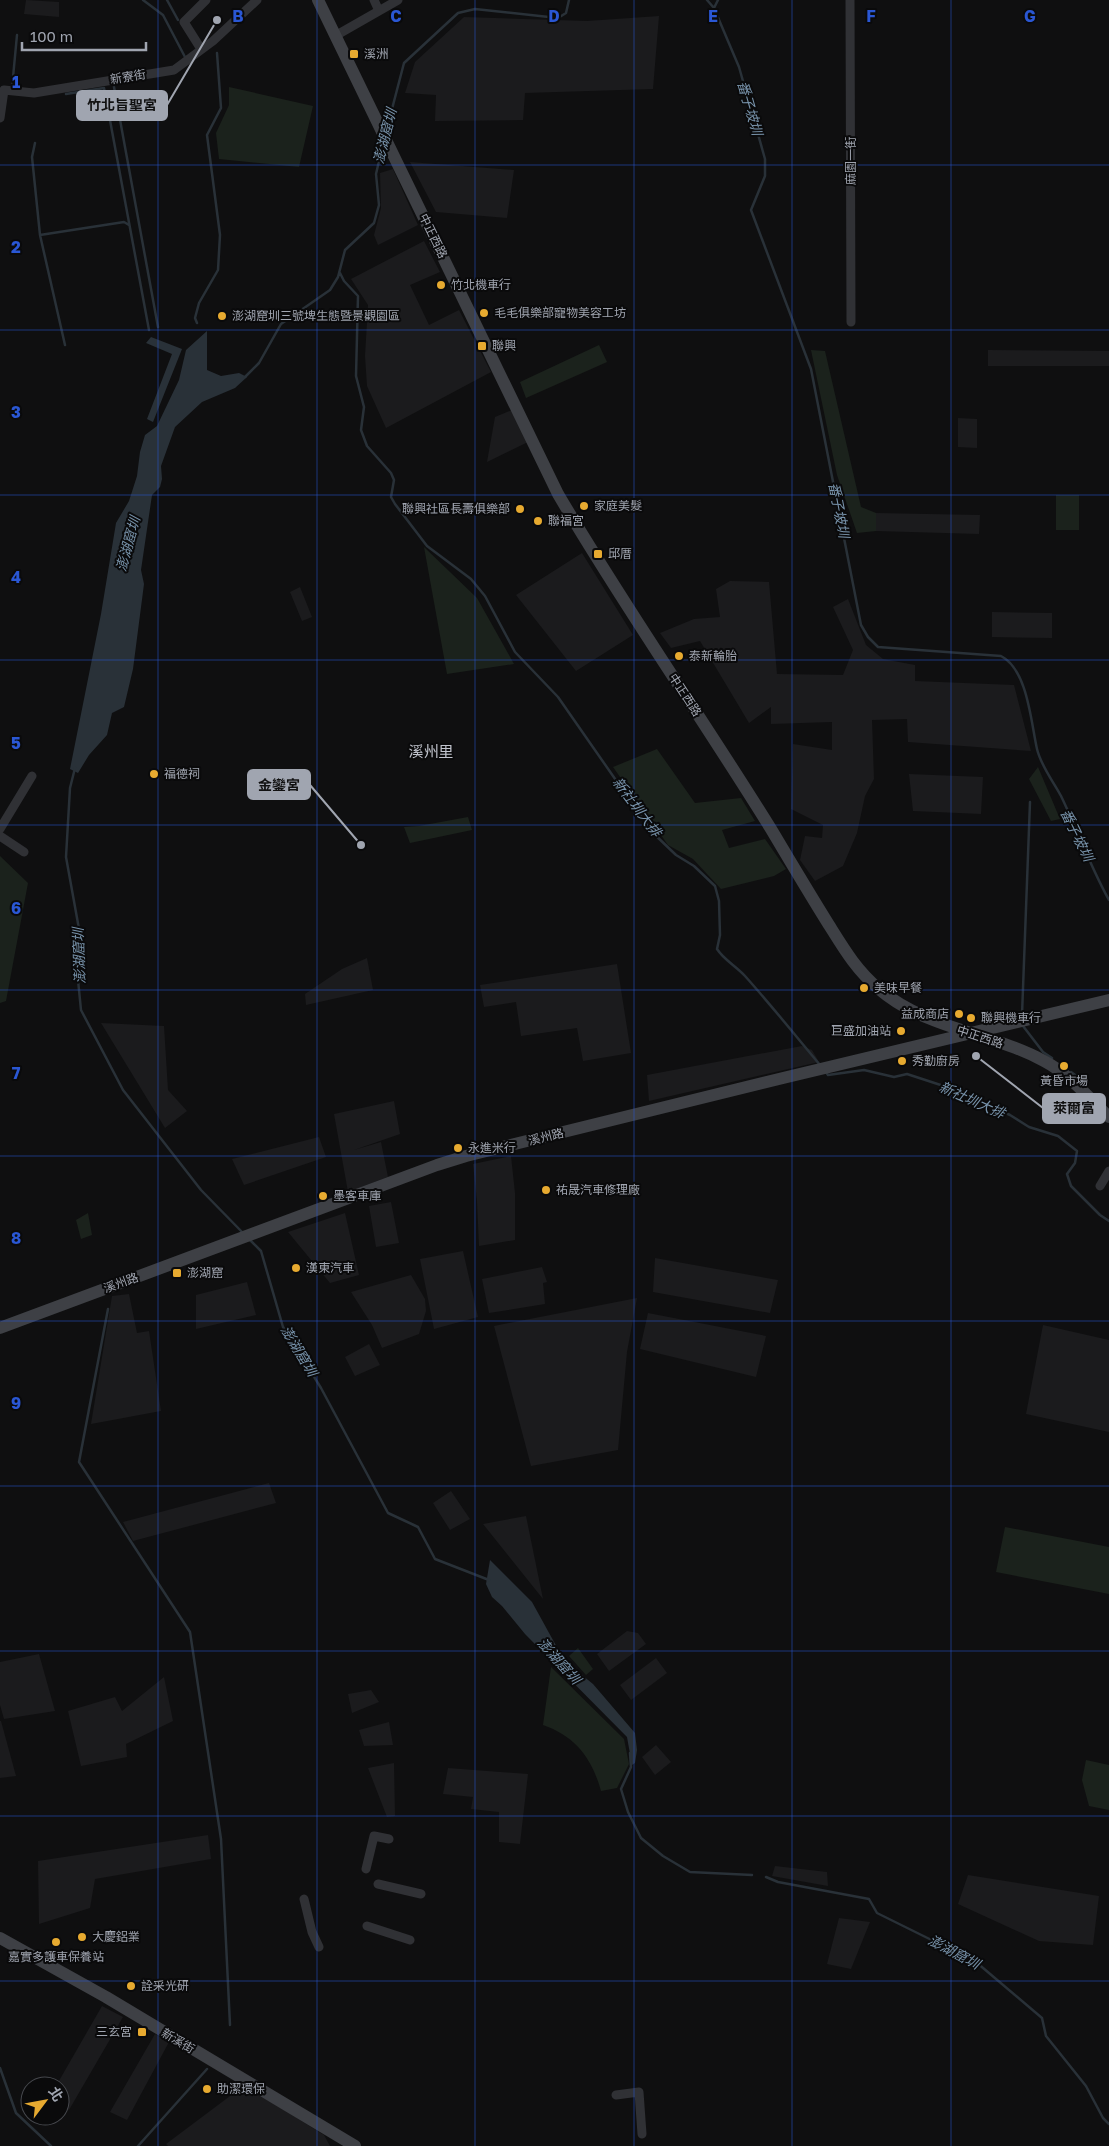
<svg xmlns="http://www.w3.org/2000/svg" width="1109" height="2146" viewBox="0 0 1109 2146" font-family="'Golos Text','Noto Sans TC',sans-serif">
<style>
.built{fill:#1b1b1d}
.green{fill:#1b221c}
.water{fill:#293138}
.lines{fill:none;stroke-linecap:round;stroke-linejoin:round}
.stream{stroke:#293138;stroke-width:2.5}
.street{stroke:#303135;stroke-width:9}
.secondary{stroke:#3e4045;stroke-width:12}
.grid{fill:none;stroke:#2a57d4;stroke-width:1;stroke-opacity:0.55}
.poi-dot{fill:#e7aa30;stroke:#0a0a0b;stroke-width:2}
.labels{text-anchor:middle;stroke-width:4;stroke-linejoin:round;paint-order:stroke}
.poi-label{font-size:12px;fill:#a0a5b0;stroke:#0a0a0b;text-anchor:start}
.street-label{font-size:12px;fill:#a0a5b0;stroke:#0a0a0b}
.water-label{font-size:14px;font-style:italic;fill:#7893ab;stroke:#0a0a0b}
.quarter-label{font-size:15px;fill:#c1c4cd;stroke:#0a0a0b}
.grid-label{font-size:16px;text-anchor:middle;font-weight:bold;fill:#2a57d4;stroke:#0a0a0b;stroke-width:4;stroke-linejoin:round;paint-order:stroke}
.leader{fill:none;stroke:#a0a5b0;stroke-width:2}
.callout-dot{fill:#a0a5b0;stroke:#0a0a0b;stroke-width:2}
.callout{fill:#a0a5b0;stroke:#a0a5b0;stroke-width:2}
.callout-label{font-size:14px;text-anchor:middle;font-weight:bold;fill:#111}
</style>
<rect width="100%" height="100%" fill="#0f0f10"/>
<path class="built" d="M26 0 59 2V17L24 14Z
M659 16 653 89 525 93 523 120 435 121 436 95 405 93 415 62 464 17 587 21Z
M410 162 514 170 507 218 436 212Z
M393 169 418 225 378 245 374 235 381 208 380 173Z
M424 241 440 272 410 285 429 325 459 310 491 372 386 428 367 386 365 356 368 305 351 279Z
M988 350 1109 351V366H988Z
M512 410 528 442 487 462 495 417Z
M958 418 977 419V448L958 447Z
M876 513 980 515 979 534 876 531Z
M582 553 633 635 576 671 516 595Z
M730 581 769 582 777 674 843 675 853 650 833 607 848 599 866 645 883 659 915 665V681L1014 685 1031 751 908 742 907 719 872 720 874 779 865 796 857 833 843 866 815 881 800 860 805 836 822 838 823 825 791 809 793 744 832 750V722L771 724V707L749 723 700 641 671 648 660 633 694 619 720 617 716 589Z
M300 587 312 617 302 621 290 592Z
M992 612 1052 613V638L992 637Z
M909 774 983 777 981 814 913 811Z
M367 958 373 990 306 1005 305 994 342 969Z
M617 964 631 1053 583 1061 577 1028 521 1036 516 1002 484 1007 480 985Z
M101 1023 164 1026 168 1090 187 1111 165 1128Z
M802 1046 812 1050 819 1062 649 1101 647 1075Z
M394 1101 400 1134 354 1150 381 1142 388 1177 348 1192 334 1114Z
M319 1137 326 1157 244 1185 232 1159Z
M511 1156 515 1193V1240L479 1246 477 1201 473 1164Z
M391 1202 399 1243 376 1247 369 1206Z
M345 1213 359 1275 330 1283 288 1232Z
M463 1251 478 1317 434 1329 420 1259Z
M655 1258 778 1280 770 1313 653 1292Z
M542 1267 547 1282 543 1283 545 1304 489 1313 482 1279Z
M411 1275 425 1299 426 1311 419 1334 382 1348 372 1325 351 1292Z
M247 1282 256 1315 196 1329V1295Z
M129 1294 137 1333 149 1331 161 1411 91 1424 112 1296Z
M637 1298 627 1352 618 1450 531 1466 494 1326Z
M648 1313 766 1336 756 1377 640 1349Z
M1043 1325 1109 1340V1432L1026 1414Z
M369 1344 380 1365 355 1376 345 1357Z
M269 1483 276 1503 133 1541 123 1522Z
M451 1491 470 1519 450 1530 433 1503Z
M526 1516 543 1599 483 1524Z
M627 1631 638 1633 646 1644 609 1671 597 1654Z
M39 1654 55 1711 4 1719 0 1705V1662Z
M656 1658 667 1673 631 1700 620 1685Z
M164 1677 173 1721 126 1744 127 1757 81 1766 68 1711 115 1697 122 1711Z
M371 1690 379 1702 352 1713 348 1694Z
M0 1721H1L16 1776 0 1778Z
M389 1722 393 1745 364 1746 359 1730Z
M656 1745 671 1762 655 1775 642 1757Z
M394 1763 395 1816 387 1817 368 1768Z
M448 1768 528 1774 520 1844 499 1842V1812L471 1809 473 1797 443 1794Z
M208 1835 211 1859 95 1879 90 1908 39 1924 38 1861Z
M775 1866 827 1872 828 1886 772 1876Z
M968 1875 1099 1896 1093 1945 1039 1941 958 1904Z
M839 1918 870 1922 851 1969 827 1964Z
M102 2006 123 2017 69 2110 60 2106V2086H56Z
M155 2034 169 2042 127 2120 110 2112Z
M242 2087 273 2103 324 2135 330 2146H168L166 2144Z"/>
<path class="green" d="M229 87 313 106 299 167 219 159 216 133 229 105Z
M599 345 607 362 526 398 520 382Z
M811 350 825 351 861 507 876 513V531L857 533 837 475Z
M1056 495H1079V530H1056Z
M424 547 477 598 514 664 447 674Z
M657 749 695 803 741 798 755 821 722 830 729 848 765 839 786 869 774 876 721 889 693 859 668 845 613 767Z
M1038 767 1060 819 1051 821 1029 779Z
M468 817 472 830 410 843 404 827 419 826Z
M0 856 28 883 6 1001 0 1003Z
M88 1213 92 1235 81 1239 76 1220Z
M1005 1527 1109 1547V1594L996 1572Z
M578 1648 593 1669 586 1675 569 1656Z
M551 1667 624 1739 629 1764 617 1788 601 1791C592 1758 575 1736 543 1725Z
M1086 1760 1109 1765V1810L1089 1806 1082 1780Z"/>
<path class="water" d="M207 331V370L221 376 239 373 247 377 235 388 202 402 175 427 161 466 162 479 160 487 152 495 141 570 144 584 133 669 124 707 112 713 107 735 89 755 78 773 70 769 101 614 116 523 129 501 137 476 140 452 145 435 157 426 179 380 186 350Z
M151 337 182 349 153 422 147 419 172 354 146 343Z
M490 1560 532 1602 559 1651 572 1667 593 1684 635 1733 637 1750 635 1763 632 1765 627 1737 525 1634 502 1606 492 1597 486 1584Z"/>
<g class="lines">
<path class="stream" d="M143 0 163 15 185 57
M167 0 178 20
M707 0 714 8 739 67 765 159V176L751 210 811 369 861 625 868 637 878 647 1001 656C1028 670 1031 723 1037 749 1041 766 1053 781 1061 796 1078 831 1090 866 1109 900
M714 8 718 0
M114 87 158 327
M12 88 17 35
M66 94 104 88 149 330
M386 132 404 63 458 13 475 9 558 18 566 13 569 0
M35 143 32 157 40 235 65 345
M40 235 124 222 129 225
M340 273 344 281 358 296 356 376 364 407 361 430 367 446 391 473 394 480 391 497 395 504 427 546 471 579 485 596 515 652 558 697 652 832 676 855 694 866 715 886 719 901 720 935 717 949C724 960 736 966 745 976 771 1005 795 1035 820 1065
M197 323 195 318 199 303 218 270 220 235 207 135 221 108 217 53
M245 377 259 363 281 324 330 290 338 277 345 250 374 223 379 205 376 174 383 144
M75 768 70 788 66 857 79 929 78 980 81 1010 123 1090 201 1190 244 1234
M1022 1015 1030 802
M1023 1026 1043 1052 1052 1058
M825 1071 828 1075 864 1070 894 1077 907 1074 959 1091 1010 1115 1029 1127 1058 1136 1077 1151 1075 1163 1067 1174 1071 1186 1100 1215 1109 1221
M1071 1072 1078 1077
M249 1239 261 1251 283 1327 321 1388 388 1513 418 1527 435 1559 489 1580
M108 1309 79 1462 190 1632 221 1839 230 2025
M630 1753 631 1767 621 1789 628 1812 641 1838 663 1856 690 1872 752 1875
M766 1877 778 1882 869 1899 877 1913 976 1962 1042 2018 1046 2036 1086 2086 1103 2118 1109 2124
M0 2068 16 2113 51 2146
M138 2146 207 2069"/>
<path class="street" d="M374 0 379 11
M850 0 851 322
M335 36 398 0
M201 49 184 22 206 0
M0 118 4 90 34 93 174 70 213 41 257 0
M0 829 32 776
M0 836 24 852
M1100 1186 1109 1171
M366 1869 374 1836 389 1839
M378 1884 421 1894
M304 1899 312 1932 319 1947
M367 1926 410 1940
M616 2095 639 2092 642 2134"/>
<path class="secondary" d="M318 0 558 494C625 608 701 716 771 829 790 861 809 893 829 925 844 949 857 971 879 989 927 1030 991 1032 1044 1061 1069 1074 1089 1098 1109 1117
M0 1328 437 1165 466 1156 783 1078 1109 1000
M0 1938 106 1997 355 2146"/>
</g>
<path class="grid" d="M158 0V2146M317 0V2146M475 0V2146M634 0V2146M792 0V2146M951 0V2146M0 165H1109M0 330H1109M0 495H1109M0 660H1109M0 825H1109M0 990H1109M0 1156H1109M0 1321H1109M0 1486H1109M0 1651H1109M0 1816H1109M0 1981H1109"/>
<g class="poi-dot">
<rect x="349" y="49" width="10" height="10" rx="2.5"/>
<circle cx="441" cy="285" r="5"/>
<circle cx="484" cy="313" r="5"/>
<circle cx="222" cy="316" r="5"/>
<rect x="477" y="341" width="10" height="10" rx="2.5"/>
<circle cx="584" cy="506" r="5"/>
<circle cx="520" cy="509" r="5"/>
<circle cx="538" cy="521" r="5"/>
<rect x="593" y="549" width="10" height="10" rx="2.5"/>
<circle cx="679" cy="656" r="5"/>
<circle cx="154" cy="774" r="5"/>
<circle cx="864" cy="988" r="5"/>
<circle cx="959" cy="1014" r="5"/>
<circle cx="971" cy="1018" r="5"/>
<circle cx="901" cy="1031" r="5"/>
<circle cx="902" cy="1061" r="5"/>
<circle cx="1064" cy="1066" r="5"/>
<circle cx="458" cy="1148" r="5"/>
<circle cx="546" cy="1190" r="5"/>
<circle cx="323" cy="1196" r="5"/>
<circle cx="296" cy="1268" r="5"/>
<rect x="172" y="1268" width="10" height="10" rx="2.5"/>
<circle cx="82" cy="1937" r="5"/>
<circle cx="56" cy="1942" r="5"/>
<circle cx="131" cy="1986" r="5"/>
<rect x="137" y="2027" width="10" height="10" rx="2.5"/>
<circle cx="207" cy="2089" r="5"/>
</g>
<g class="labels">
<g class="poi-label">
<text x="364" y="58">溪洲</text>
<text x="451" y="289">竹北機車行</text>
<text x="494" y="317">毛毛俱樂部寵物美容工坊</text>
<text x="232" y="320">澎湖窟圳三號埤生態暨景觀園區</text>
<text x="492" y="350">聯興</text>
<text x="594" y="510">家庭美髮</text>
<text x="510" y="513" text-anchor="end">聯興社區長壽俱樂部</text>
<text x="548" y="525">聯福宮</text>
<text x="608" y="558">邱厝</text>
<text x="689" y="660">泰新輪胎</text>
<text x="164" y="778">福德祠</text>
<text x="874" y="992">美味早餐</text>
<text x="949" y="1018" text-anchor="end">益成商店</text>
<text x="981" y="1022">聯興機車行</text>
<text x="891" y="1035" text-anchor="end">巨盛加油站</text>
<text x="912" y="1065">秀勤廚房</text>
<text x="1064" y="1085" text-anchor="middle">黃昏市場</text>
<text x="468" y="1152">永進米行</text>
<text x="556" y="1194">祐晟汽車修理廠</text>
<text x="333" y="1200">墨客車庫</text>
<text x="306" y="1272">漢東汽車</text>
<text x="187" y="1277">澎湖窟</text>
<text x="92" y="1941">大慶鋁業</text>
<text x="56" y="1961" text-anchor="middle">嘉實多護車保養站</text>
<text x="141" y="1990">詮采光研</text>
<text x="132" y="2036" text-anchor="end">三玄宮</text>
<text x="217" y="2093">助潔環保</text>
</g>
<g class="street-label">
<text transform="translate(128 77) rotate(-9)" y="4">新寮街</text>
<text transform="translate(851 161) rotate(-90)" y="4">麻園一街</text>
<text transform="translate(433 236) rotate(64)" y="4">中正西路</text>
<text transform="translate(685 695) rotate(57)" y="4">中正西路</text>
<text transform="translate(980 1037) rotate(18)" y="4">中正西路</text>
<text transform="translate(546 1137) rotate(-14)" y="4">溪州路</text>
<text transform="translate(121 1283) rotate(-20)" y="4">溪州路</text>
<text transform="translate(178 2041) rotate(31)" y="4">新溪街</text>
</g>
<g class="water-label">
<text transform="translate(750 108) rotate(74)" y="5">番子坡圳</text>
<text transform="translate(385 136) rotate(-76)" y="5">澎湖窟圳</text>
<text transform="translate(839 510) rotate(79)" y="5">番子坡圳</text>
<text transform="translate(128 544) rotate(-75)" y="5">澎湖窟圳</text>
<text transform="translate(637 807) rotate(53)" y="5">新社圳大排</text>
<text transform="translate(1077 835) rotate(64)" y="5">番子坡圳</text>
<text transform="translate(79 956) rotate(-92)" y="5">澎湖窟圳</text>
<text transform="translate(972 1100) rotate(24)" y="5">新社圳大排</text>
<text transform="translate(299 1351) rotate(59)" y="5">澎湖窟圳</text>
<text transform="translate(559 1661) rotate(48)" y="5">澎湖窟圳</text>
<text transform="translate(954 1952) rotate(28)" y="5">澎湖窟圳</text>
</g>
<g class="quarter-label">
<text x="431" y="757">溪州里</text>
</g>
</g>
<g class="grid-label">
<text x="238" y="22">B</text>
<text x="396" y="22">C</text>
<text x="554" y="22">D</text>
<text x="713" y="22">E</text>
<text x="871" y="22">F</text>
<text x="1030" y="22">G</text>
<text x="16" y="88">1</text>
<text x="16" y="253">2</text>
<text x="16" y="418">3</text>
<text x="16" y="583">4</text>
<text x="16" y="749">5</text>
<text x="16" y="914">6</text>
<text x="16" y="1079">7</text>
<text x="16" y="1244">8</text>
<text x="16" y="1409">9</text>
</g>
<path class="leader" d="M217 20L167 105M361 845L310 785M976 1056L1043 1108"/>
<g class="callout-dot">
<circle cx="217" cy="20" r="5"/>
<circle cx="361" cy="845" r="5"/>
<circle cx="976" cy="1056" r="5"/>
</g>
<g class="callout">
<rect x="77" y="91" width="90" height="29" rx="5"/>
<rect x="248" y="770" width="62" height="29" rx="5"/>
<rect x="1043" y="1094" width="62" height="29" rx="5"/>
</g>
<g class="callout-label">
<text x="122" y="110">竹北旨聖宮</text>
<text x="279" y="790">金鑾宮</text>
<text x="1074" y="1113">萊爾富</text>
</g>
<g transform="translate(45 2101) rotate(58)"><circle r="24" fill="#0a0a0b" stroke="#46484d"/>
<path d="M0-4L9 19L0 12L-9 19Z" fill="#e7aa30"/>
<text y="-8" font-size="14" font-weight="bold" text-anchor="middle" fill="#a0a5b0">北</text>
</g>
<path d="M22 42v8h124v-8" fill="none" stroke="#a0a5b0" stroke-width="2.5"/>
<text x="30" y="42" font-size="15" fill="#a0a5b0" stroke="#0a0a0b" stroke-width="4" paint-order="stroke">100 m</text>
</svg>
